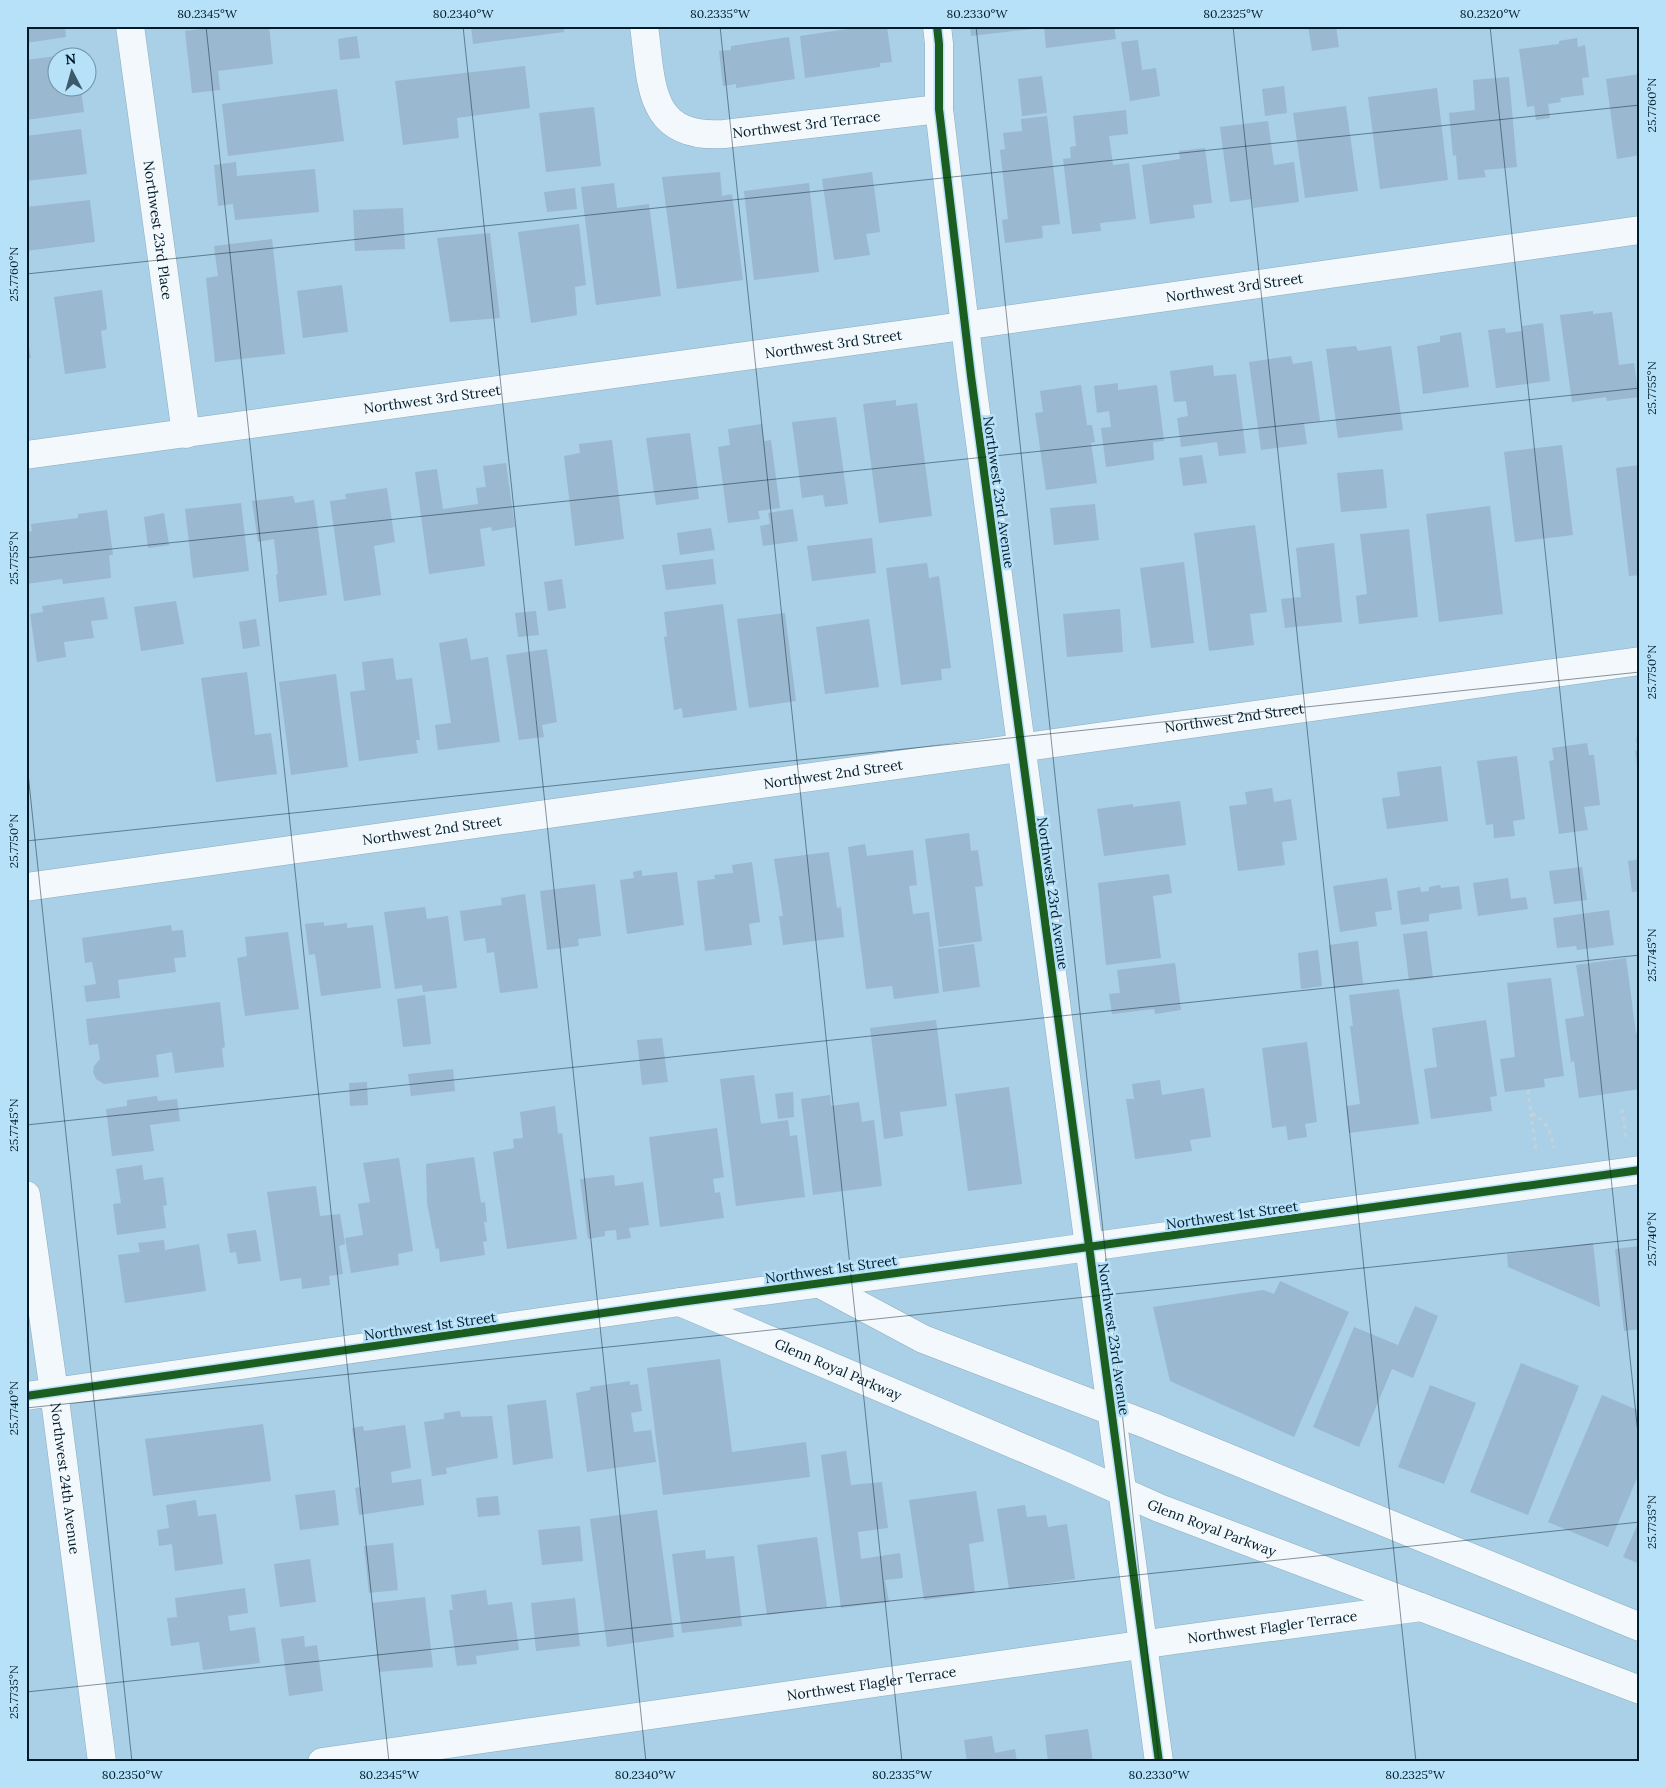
<svg xmlns="http://www.w3.org/2000/svg" width="1666" height="1788" viewBox="0 0 1666 1788" font-family="Lora,serif">
<style>
.building{fill:#9ab8d0}
.lines{fill:none;stroke-linecap:round;stroke-linejoin:round}
.minor-casing{stroke:#8dacbd;stroke-width:29}
.path{stroke:#c4d1d8;stroke-width:3;stroke-dasharray:4 4;stroke-linecap:butt}
.minor{stroke:#f2f8fb;stroke-width:28}
.cycleway-casing{stroke:#b7e1f8;stroke-width:11}
.cycleway{stroke:#1b5e20;stroke-width:8}
.ticks{fill:none;stroke:#001b29;stroke-width:1;stroke-opacity:0.45}
.labels{text-anchor:middle;stroke-width:5;stroke-linejoin:round;paint-order:stroke}
.street-label{font-size:14px;fill:#001b29;stroke:#b7e1f8}
.neatline{fill:none;stroke:#001b29;stroke-width:2}
.ticks-label{font-size:12px;text-anchor:middle;fill:#001b29}
</style>
<rect width="100%" height="100%" fill="#a9d0e6"/>
<path class="building" d="M26 26H65L66 37 26 43Z
M225 26H269L273 64 218 71 220 90 192 93 185 31Z
M471 26H564V32L473 44Z
M868 26H874L875 29 887 27 892 62 880 63V67L805 78 800 36Z
M970 26H1031L1032 29 971 36Z
M1044 26H1114L1116 39 1046 48Z
M1283 26H1298V27L1284 29Z
M1308 26H1336L1339 47 1312 51Z
M357 36 360 58 340 60 338 39Z
M789 37 795 79 736 88V84L723 86 719 51 731 50V46Z
M1577 38 1578 47 1585 45 1589 77 1582 78 1584 95 1560 98 1561 102 1548 104 1550 118 1536 120 1534 106 1527 107 1519 49 1559 44V41Z
M1138 40 1142 70 1156 68 1160 96 1130 101 1121 42Z
M65 55 66 58H58V88H70V90L81 88 84 112 26 120V60Z
M525 66 530 108 457 118 459 138 403 145 395 81Z
M1640 74V155L1617 159 1606 79Z
M1042 76 1047 113 1022 116 1018 79Z
M1509 77 1517 167 1484 170 1486 177 1458 180 1456 155 1453 156 1449 113 1475 110 1473 80Z
M1284 86 1287 113 1265 116 1262 89Z
M1437 88 1448 180 1380 189 1368 97Z
M337 89 344 141 228 156 222 104Z
M1346 106 1358 191 1305 198 1293 113Z
M594 107 601 166 546 172 539 113Z
M1126 110 1128 134 1109 136 1113 165 1129 163 1136 219 1100 223 1101 231 1072 234 1063 159 1071 158 1070 147 1076 146 1073 116Z
M1047 116 1060 224 1042 226 1043 238 1005 243 1002 220 1008 219 1000 150 1005 149 1003 133 1022 131 1021 119Z
M1268 121 1274 165 1294 162 1299 202 1253 208 1252 199 1230 202 1220 127Z
M81 129 87 174 26 181V136Z
M1205 148 1212 203 1193 205 1195 218 1150 224 1142 165 1180 159 1179 151Z
M236 162 237 176 315 169 319 212 235 220 233 204 218 206 214 165Z
M720 172 722 196 732 194 743 280 677 289 662 177Z
M872 172 880 232 866 234 870 255 834 260 822 179Z
M614 183 617 208 649 204 661 296 596 305 581 187Z
M809 183 819 272 754 280 744 191Z
M575 188 577 209 547 212 544 192Z
M90 200 95 242 26 251V207Z
M403 208 405 249 355 251 353 210Z
M579 224 586 285 575 287 577 315 531 323 518 232Z
M490 233 500 318 450 322 437 238Z
M272 239 285 354 215 362 206 278 218 276 214 246Z
M342 285 348 332 303 338 297 291Z
M102 290 107 329 101 331 106 368 65 374 54 297Z
M1593 311V314L1612 312 1619 365 1634 363 1639 397 1607 401 1606 397 1572 402 1560 315Z
M1543 323 1550 381 1496 388 1488 330 1505 328 1506 333 1522 331V326Z
M26 331 31 358 26 359Z
M1461 332 1469 387 1423 394 1417 346 1440 342V336Z
M1356 346 1358 351 1391 346 1403 430 1338 438 1326 349Z
M1291 356 1293 364 1312 361 1320 421 1304 423 1307 444 1261 450 1249 362Z
M1213 365 1214 376 1236 374 1246 453 1219 456 1217 442 1181 447 1177 418 1188 416 1186 401 1174 402 1170 371Z
M1118 383V390L1157 385 1164 441 1153 442 1154 460 1106 467 1101 428 1111 427 1109 411 1097 413 1094 386Z
M1081 385 1087 425H1092L1095 442 1091 443 1097 483 1046 490 1035 413 1043 412 1040 391Z
M896 400V406L917 403 932 516 879 523 863 404Z
M836 417 848 504 825 507 823 495 802 498 792 422Z
M762 424 764 441 771 440 780 508 758 511 760 519 728 523 718 447 730 445 728 429Z
M690 433 699 499 656 505 646 438Z
M612 440 624 539 575 546 564 456 580 453 579 444Z
M1562 445 1573 535 1515 542 1504 452Z
M1202 455 1207 483 1183 486 1179 458Z
M506 463 515 527 492 531 491 527 480 529 485 566 429 574 415 472 437 469 443 509 478 504 476 488 486 487 483 466Z
M1640 465V575L1629 576 1616 468Z
M1383 469 1387 508 1341 512 1337 473Z
M387 488 395 542 374 546 381 595 344 601 330 501 346 499 345 494Z
M293 496 295 503 314 500 327 595 279 602 276 575 278 574 274 539 258 542 252 501Z
M241 503 249 571 193 578 185 509Z
M1095 504 1099 540 1054 545 1050 508Z
M1490 506 1503 614 1439 622 1426 514Z
M793 509 798 541 763 546 760 526 770 524 768 513Z
M107 510 113 555H109L111 578 63 584 62 579 26 584V532L32 531 31 524 78 518V514Z
M164 513 169 545 148 548 144 517Z
M1255 525 1267 612 1250 614 1254 645 1209 651 1194 533Z
M711 528 715 550 680 555 677 533Z
M1409 529 1418 617 1359 624 1356 596 1367 594 1360 534Z
M872 538 876 573 812 581 807 546Z
M1334 543 1342 622 1285 628 1281 599 1301 597 1296 548Z
M713 559 716 584 666 590 662 565Z
M1184 562 1194 643 1151 648 1140 568Z
M927 563 929 578 939 576 951 668 941 669 942 680 901 685 886 568Z
M562 579 566 608 548 611 544 582Z
M104 597 108 619 91 621 94 638 64 642 66 657 37 662 30 614 43 612 42 606Z
M176 601 184 644 141 651 134 607Z
M723 604 737 710 683 718 682 708 674 710 664 637 667 636 664 612Z
M1120 609 1123 652 1067 657 1063 614Z
M536 611 539 635 518 637 515 613Z
M785 613 796 701 749 708 737 619Z
M256 619 260 646 243 649 239 622Z
M869 619 879 687 825 694 816 627Z
M467 638 471 660 488 657 500 742 438 750 435 725 451 723 439 643Z
M547 649 557 722 542 725 544 737 519 740 506 655Z
M393 658 396 680 412 678 420 740H416L418 753 359 761 350 692 365 690 362 662Z
M247 672 255 735 271 733 277 774 216 782 201 678Z
M336 674 348 767 291 775 279 682Z
M1640 737V778H1639L1635 751 1638 750 1636 738Z
M1587 743 1589 755H1594L1600 805 1584 807 1588 830 1559 834 1549 761 1554 760 1552 748Z
M1517 756 1525 819 1513 821 1515 836 1494 838 1493 824 1486 825 1477 761Z
M1441 766 1448 821 1387 829 1382 798 1400 796 1397 772Z
M1272 788 1274 802 1291 799 1297 840 1282 842 1285 865 1238 871 1229 806 1247 804 1245 792Z
M1180 801 1186 845 1104 856 1097 809 1133 804V807Z
M969 833 971 851 978 850 983 886 975 887 982 941 939 947 925 839Z
M865 844 867 856 913 850 917 885 909 886 913 914 929 912 939 993 894 999 892 986 866 989 848 847Z
M829 852 837 908 841 907 844 937 783 945 779 916H783L774 859Z
M1640 859V891L1632 892 1628 861Z
M752 862 760 922 749 924 752 945 705 951 697 881 715 879 714 875 733 873 732 865Z
M1582 867 1587 900 1554 904 1549 871Z
M642 870V876L677 872 684 925 627 934 620 880 634 878 633 872Z
M1169 874 1172 893 1153 896 1161 958 1106 965 1098 883Z
M1387 878 1392 910 1375 912 1377 926 1340 932 1333 886Z
M1508 878 1511 899 1526 897 1528 909 1478 916 1473 883Z
M595 884 601 936 578 939 579 946 547 950 540 891Z
M1440 885 1441 888 1459 886 1462 909 1429 914V921L1401 925 1397 891 1420 887 1421 892 1429 891V887Z
M525 894 538 988 500 993 494 952 487 953 485 938 464 941 460 911 502 905 501 898Z
M425 907 427 919 448 916 457 988 423 992 422 985 395 989 384 912Z
M1609 910 1614 945 1577 950 1576 946 1557 948 1553 918Z
M324 922V926L347 923V928L373 925 381 988 321 996 315 954 309 955 305 924Z
M171 925 172 931 183 930 186 957 174 958 176 972 118 980 120 998 86 1002 84 986 96 984 92 962 85 963 82 938Z
M1427 931 1433 978 1409 981 1403 934Z
M288 932 299 1009 245 1016 237 958 247 956 245 937Z
M1358 941 1363 984 1334 988 1329 945Z
M974 944 980 987 943 992 938 949Z
M1318 950 1322 986 1301 989 1298 953Z
M1626 958 1636 1033 1640 1032V1089L1579 1098 1574 1061 1571 1062 1565 1019 1584 1016 1576 965Z
M1175 963 1181 1010 1155 1014 1154 1009 1112 1014 1109 994 1120 993 1117 970Z
M1551 978 1564 1076 1544 1079 1545 1087 1505 1092 1500 1059 1515 1057 1507 983Z
M1399 989 1419 1124 1349 1133 1346 1106 1360 1104 1350 1026H1353L1349 995Z
M425 995 431 1044 403 1047 397 999Z
M220 1002 225 1047 222 1048 224 1067 175 1073 172 1052 156 1055 159 1077 104 1084 96 1079 93 1072 94 1066 100 1059 98 1044 89 1045 86 1019Z
M936 1020 947 1106 900 1112 903 1136 884 1139 870 1028Z
M1486 1020 1497 1096 1490 1097 1492 1111 1431 1119 1424 1069 1437 1067 1432 1028Z
M662 1038 668 1082 642 1085 637 1040Z
M1307 1042 1317 1122 1305 1124 1307 1137 1288 1140 1286 1126 1272 1128 1262 1048Z
M453 1069 455 1091 411 1096 408 1074Z
M754 1075 761 1124 788 1120 790 1136 797 1135 805 1197 736 1206 720 1079Z
M1160 1080 1162 1095 1204 1088 1211 1137 1190 1140 1192 1151 1135 1159 1126 1099H1134L1132 1084Z
M367 1082 368 1105 350 1106 349 1083Z
M1009 1087 1022 1184 968 1191 955 1094Z
M793 1092 794 1117 778 1119 775 1094Z
M830 1095 831 1106 859 1102 862 1122 874 1120 882 1186 813 1195 801 1099Z
M157 1096 158 1101 177 1099 180 1121 150 1125 154 1151 112 1156 106 1109 127 1106V1100Z
M555 1106 558 1134 562 1133 577 1239 507 1249 493 1152 514 1148 513 1139 523 1138 520 1112Z
M717 1128 724 1177 713 1179 715 1193 720 1192 724 1218 660 1227 649 1137Z
M474 1157 481 1203 485 1202 487 1222H484L487 1241 483 1242 485 1255 440 1262 439 1248 436 1249 427 1203 426 1164Z
M399 1158 413 1251 398 1254 399 1265 351 1273 345 1238 363 1235 358 1204 370 1202 363 1163Z
M142 1165 144 1180 163 1177 167 1205 163 1206 166 1228 117 1235 113 1204 121 1203 116 1169Z
M614 1175 615 1186 643 1182 649 1225 629 1228 631 1238 617 1240 616 1230 605 1231V1236L588 1239 580 1179Z
M316 1186 320 1216 340 1214 345 1244 339 1246 343 1274 329 1276 330 1285 302 1289 301 1278 280 1281 267 1192Z
M256 1230 261 1261 238 1264 236 1252 230 1253 227 1234Z
M164 1240 165 1250 199 1244 206 1291 125 1303 118 1255 140 1252 138 1243Z
M1593 1243 1600 1307 1508 1267 1507 1254Z
M1640 1246V1329L1624 1331 1615 1249Z
M1280 1281 1349 1312 1294 1437 1170 1381 1153 1307 1263 1290 1274 1294Z
M1415 1306 1438 1316 1413 1378 1392 1369 1359 1447 1313 1427 1354 1327 1398 1345Z
M720 1359 732 1452 806 1442 810 1477 663 1495 647 1368Z
M1521 1363 1579 1386 1528 1515 1470 1492Z
M630 1381V1385L638 1384 642 1411 631 1413 634 1432 651 1430 656 1462 587 1472 576 1393 590 1390V1387Z
M1430 1385 1476 1403 1444 1484 1398 1467Z
M1602 1395 1640 1411V1471L1608 1547 1548 1522Z
M546 1400 553 1458 513 1465 507 1405Z
M460 1411 461 1417 492 1416 498 1458 446 1468 447 1474 432 1476 424 1422 444 1419V1413Z
M263 1424 271 1481 153 1496 145 1439Z
M405 1425 411 1468 391 1472 392 1483 421 1479 424 1505 359 1515 355 1488 361 1487 352 1428 363 1426 364 1431Z
M846 1451 851 1485 882 1482 888 1528 858 1532 861 1559 900 1553 903 1578 885 1580 889 1602 841 1608 821 1455Z
M335 1490 339 1525 300 1530 295 1495Z
M976 1491 984 1541 969 1544 975 1593 924 1600 909 1500Z
M498 1496 500 1515 478 1517 476 1498Z
M196 1500 198 1516 216 1514 223 1564 175 1571 172 1544 159 1546 157 1530 169 1528 166 1505Z
M1025 1505 1027 1517 1046 1515 1048 1527 1067 1524 1075 1579 1009 1589 997 1509Z
M657 1510 674 1637 607 1647 590 1519Z
M1640 1519V1564L1623 1557Z
M580 1526 583 1561 542 1565 538 1530Z
M817 1537 827 1607 767 1615 757 1545Z
M393 1543 398 1590 369 1593 364 1546Z
M705 1550 706 1559 734 1556 742 1626 682 1633 672 1554Z
M310 1559 316 1602 280 1607 274 1564Z
M245 1588 248 1613 228 1616 230 1631 255 1627 260 1663 203 1670 199 1642 171 1646 167 1618 177 1617 175 1598Z
M486 1590 488 1605 512 1602 519 1650 476 1656 477 1664 457 1666 449 1610H453L451 1595Z
M425 1597 433 1667 379 1672 372 1603Z
M575 1598 580 1646 536 1651 531 1603Z
M304 1636 305 1647 317 1645 323 1691 289 1696 281 1639Z
M1088 1729 1093 1762H1048L1045 1735Z
M992 1736 995 1753 1015 1749 1017 1762H967L964 1740Z"/>
<g class="lines">
<defs>
<g id="minor">
<path id="s1" d="M130 26 186 434"/>
<path id="s2" d="M644 26C652 84 647 139 724 134L939 109"/>
<path d="M937 26 939 44V109L971 376 1159 1762"/>
<path id="s3" d="M26 455 920 332 1640 230"/>
<path id="s4" d="M26 887 1640 661"/>
<path id="s5" d="M26 1195 54 1392 102 1762"/>
<path d="M820 1284 923 1339 1148 1425 1640 1627"/>
<path id="s6" d="M680 1302 1065 1466 1159 1508 1640 1690"/>
<path d="M26 1396 680 1302 1038 1254 1640 1170"/>
<path id="s7" d="M322 1762 1175 1640 1421 1607"/>
</g>
</defs>
<use href="#minor" class="minor-casing"/>
<path class="path" d="M1528 1090 1531 1112C1548 1124 1550 1128 1554 1148
M1622 1109 1626 1138
M1531 1113 1536 1150"/>
<use href="#minor" class="minor"/>
<defs>
<path id="cycleway" d="M937 26 939 44V109L971 376 1159 1762
M26 1396 680 1302 1038 1254 1640 1170"/>
</defs>
<use href="#cycleway" class="cycleway-casing"/>
<use href="#cycleway" class="cycleway"/>
</g>
<path class="ticks" d="M206 26 389 1762M463 26 646 1762M720 26 902 1762M976 26 1159 1762M1233 26 1416 1762M1490 26 1640 1453M26 274 1640 105M26 558 1640 388M26 754 132 1762M26 841 1640 672M26 1125 1640 955M26 1408 1640 1239M26 1692 1640 1522"/>
<g class="labels">
<g class="street-label">
<text dy="5" stroke="none"><textPath href="#s2" startOffset="240">Northwest 3rd Terrace</textPath></text>
<text dy="5" stroke="none"><textPath href="#s1" startOffset="206">Northwest 23rd Place</textPath></text>
<text dy="5" stroke="none"><textPath href="#s3" startOffset="1220">Northwest 3rd Street</textPath></text>
<text dy="5" stroke="none"><textPath href="#s3" startOffset="815">Northwest 3rd Street</textPath></text>
<text dy="5" stroke="none"><textPath href="#s3" startOffset="410">Northwest 3rd Street</textPath></text>
<text transform="translate(999 492) rotate(82)" y="5">Northwest 23rd Avenue</text>
<text dy="5" stroke="none"><textPath href="#s4" startOffset="1220">Northwest 2nd Street</textPath></text>
<text dy="5" stroke="none"><textPath href="#s4" startOffset="815">Northwest 2nd Street</textPath></text>
<text dy="5" stroke="none"><textPath href="#s4" startOffset="410">Northwest 2nd Street</textPath></text>
<text transform="translate(1053 893) rotate(82)" y="5">Northwest 23rd Avenue</text>
<text transform="translate(1232 1215) rotate(-8)" y="5">Northwest 1st Street</text>
<text transform="translate(831 1269) rotate(-8)" y="5">Northwest 1st Street</text>
<text transform="translate(430 1326) rotate(-8)" y="5">Northwest 1st Street</text>
<text transform="translate(1114 1339) rotate(82)" y="5">Northwest 23rd Avenue</text>
<text dy="5" stroke="none"><textPath href="#s6" startOffset="172">Glenn Royal Parkway</textPath></text>
<text dy="5" stroke="none"><textPath href="#s5" startOffset="286">Northwest 24th Avenue</textPath></text>
<text dy="5" stroke="none"><textPath href="#s6" startOffset="578">Glenn Royal Parkway</textPath></text>
<text dy="5" stroke="none"><textPath href="#s7" startOffset="960">Northwest Flagler Terrace</textPath></text>
<text dy="5" stroke="none"><textPath href="#s7" startOffset="555">Northwest Flagler Terrace</textPath></text>
</g>
</g>
<rect width="1666" height="1788" fill="none" stroke="#b7e1f8" stroke-width="55"/>
<g transform="translate(72 72) rotate(354)"><circle r="24" fill="#b7e1f8" stroke="#6e92a5"/>
<path d="M0-4L9 19L0 12L-9 19Z" fill="#3b5a6b"/>
<text y="-8" font-size="14" font-weight="bold" text-anchor="middle" fill="#001b29">N</text>
</g>
<rect x="28" y="28" width="1610" height="1732" class="neatline"/>
<g class="ticks-label">
<text x="207" y="18">80.2345°W</text>
<text x="463" y="18">80.2340°W</text>
<text x="720" y="18">80.2335°W</text>
<text x="977" y="18">80.2330°W</text>
<text x="1233" y="18">80.2325°W</text>
<text x="1490" y="18">80.2320°W</text>
<text transform="translate(1652 105) rotate(-90)" y="4">25.7760°N</text>
<text transform="translate(14 274) rotate(-90)" y="4">25.7760°N</text>
<text transform="translate(1652 388) rotate(-90)" y="4">25.7755°N</text>
<text transform="translate(14 558) rotate(-90)" y="4">25.7755°N</text>
<text transform="translate(1652 672) rotate(-90)" y="4">25.7750°N</text>
<text transform="translate(14 841) rotate(-90)" y="4">25.7750°N</text>
<text transform="translate(1652 955) rotate(-90)" y="4">25.7745°N</text>
<text transform="translate(14 1125) rotate(-90)" y="4">25.7745°N</text>
<text transform="translate(1652 1239) rotate(-90)" y="4">25.7740°N</text>
<text transform="translate(14 1408) rotate(-90)" y="4">25.7740°N</text>
<text transform="translate(1652 1522) rotate(-90)" y="4">25.7735°N</text>
<text transform="translate(14 1692) rotate(-90)" y="4">25.7735°N</text>
<text x="132" y="1779">80.2350°W</text>
<text x="389" y="1779">80.2345°W</text>
<text x="645" y="1779">80.2340°W</text>
<text x="902" y="1779">80.2335°W</text>
<text x="1159" y="1779">80.2330°W</text>
<text x="1415" y="1779">80.2325°W</text>
</g>
</svg>
